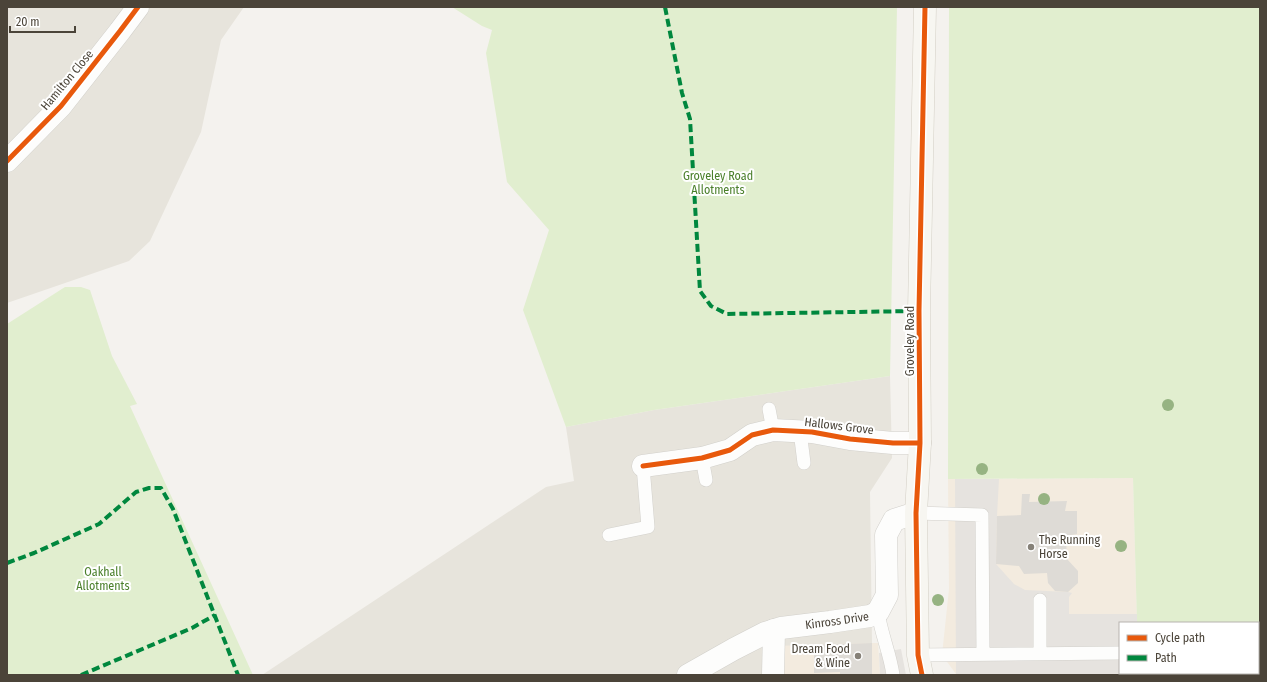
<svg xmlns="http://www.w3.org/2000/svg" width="1267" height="682" viewBox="0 0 1267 682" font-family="'Fira Sans Condensed',sans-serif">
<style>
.residential{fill:#e7e4dc}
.commercial{fill:#f3ebdf}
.green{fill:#e1eecf}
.parking{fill:#e6e3df}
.building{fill:#dedbd6}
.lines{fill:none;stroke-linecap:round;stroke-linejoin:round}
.lane-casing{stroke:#d2d0cb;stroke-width:14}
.street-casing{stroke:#d2d0cb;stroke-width:23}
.secondary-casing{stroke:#d3cfc5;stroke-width:23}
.lane{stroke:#fdfdfc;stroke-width:13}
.street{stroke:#fdfdfc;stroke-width:22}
.secondary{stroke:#f7f6f1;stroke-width:22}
.quiet{stroke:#00873e;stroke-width:4;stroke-dasharray:8 4;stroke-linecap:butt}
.cycleway-casing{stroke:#fff;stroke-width:8}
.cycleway{stroke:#e8590c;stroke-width:5}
.tree{fill:#96b382}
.poi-dot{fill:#868178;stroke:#fff;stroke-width:1.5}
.labels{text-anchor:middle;stroke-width:4;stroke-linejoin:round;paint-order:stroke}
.street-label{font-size:12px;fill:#4b4439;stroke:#fff}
.park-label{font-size:12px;fill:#4a7f2a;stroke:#fff}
.poi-label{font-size:12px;fill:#4b4439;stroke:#fff;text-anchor:start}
</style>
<rect width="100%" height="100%" fill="#f4f2ee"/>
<path class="residential" d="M7 7H244L221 40 201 132 150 241 129 261 7 303Z
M890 376 892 458 870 492 872 643 773 675H262L546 487 574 481 566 427 654 410Z"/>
<path class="commercial" d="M1133 478 1137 623H1120V673H1139V675L956 674 942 655 949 589 948 479Z
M872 643H878L880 675H773L774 646Z"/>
<path class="green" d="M452 7H897L890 376 654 410 566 427 523 310 549 230 507 182 486 53 492 30 482 26Z
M949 7H1260V675H1139V673H1258V623H1137L1133 478 948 479Z
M65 287H81L90 290 112 356 137 404 130 406 253 675H7V324Z"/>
<path class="parking" d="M955 479H999L997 516 996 564 1014 584 1025 590 1068 592 1072 593 1069 597V614H1137V623H1120V673H1139V675L956 674Z
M901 649 906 675H880L879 653Z"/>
<path class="building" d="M1022 494H1030L1029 502 1067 501 1065 511H1077V534L1066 536 1067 559 1078 571V583L1068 592 1055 591 1048 583 1047 573 1024 574 1019 566 996 564 997 516 1021 515Z
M872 643V675H840V672L814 673V645Z"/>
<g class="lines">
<defs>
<path id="lane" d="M769 409 773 430
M800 431 804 463
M702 458 706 480
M916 513 982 515 983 654
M609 535 648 527 643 466
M878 612C881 634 890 653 893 675
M1040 654V600
M918 655 1120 653"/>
<g id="street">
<path d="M7 161 61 106 120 31 138 7"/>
<path d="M643 466 702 458 730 450 752 435 773 430 812 432 850 439 893 443H920"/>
<path id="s1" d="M688 675 734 649 765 633 781 628 830 622 870 616 878 612 887 595 886 535 894 520 916 513"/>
<path d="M773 675 774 630"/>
</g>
<path id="secondary" d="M922 675 918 655 916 513 920 443 919 311 925 7"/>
</defs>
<use href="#lane" class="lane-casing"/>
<use href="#street" class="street-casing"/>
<use href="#secondary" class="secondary-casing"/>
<use href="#lane" class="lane"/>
<use href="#street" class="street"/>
<use href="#secondary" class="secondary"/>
<path class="quiet" d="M665 7 682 93 690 119 700 291 711 306 727 314 919 311
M7 563 34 553 99 524 136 492 149 488H161L173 509 238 675
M81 675 192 628 215 615"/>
<defs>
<path id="cycleway" d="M7 161 61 106 120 31 138 7
M643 466 702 458 730 450 752 435 773 430 812 432 850 439 893 443H920
M922 675 918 655 916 513 920 443 919 311 925 7"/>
</defs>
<use href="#cycleway" class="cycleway-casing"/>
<use href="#cycleway" class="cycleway"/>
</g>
<g class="tree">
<circle cx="1168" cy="405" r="6"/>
<circle cx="982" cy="469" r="6"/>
<circle cx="1044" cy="499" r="6"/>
<circle cx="1121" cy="546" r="6"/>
<circle cx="938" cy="600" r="6"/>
</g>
<g class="poi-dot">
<circle cx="1031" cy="547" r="4"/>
<circle cx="858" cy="656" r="4"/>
</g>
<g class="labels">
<g class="street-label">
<text transform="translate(67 80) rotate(-50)" y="4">Hamilton Close</text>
<text transform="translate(910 341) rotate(-90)" y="4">Groveley Road</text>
<text transform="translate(839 426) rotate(7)" y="4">Hallows Grove</text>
<text dy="4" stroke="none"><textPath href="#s1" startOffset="161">Kinross Drive</textPath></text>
</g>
<g class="park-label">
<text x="718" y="180">Groveley Road<tspan x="718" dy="14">Allotments</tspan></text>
<text x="103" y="576">Oakhall<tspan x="103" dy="14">Allotments</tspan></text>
</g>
<g class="poi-label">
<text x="1039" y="544">The Running<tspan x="1039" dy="14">Horse</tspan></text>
<text x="850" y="653" text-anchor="end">Dream Food<tspan x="850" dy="14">&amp; Wine</tspan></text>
</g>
</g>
<rect width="1267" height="682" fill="none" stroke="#4b4439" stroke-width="16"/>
<rect x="1119" y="622" width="140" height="52" fill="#ffffff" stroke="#b7b4b0"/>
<rect x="1127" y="635" width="20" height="6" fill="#e8590c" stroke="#b7b4b0"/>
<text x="1155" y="642" font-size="12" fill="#4b4439">Cycle path</text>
<rect x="1127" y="655" width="20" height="6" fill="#00873e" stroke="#b7b4b0"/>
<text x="1155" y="662" font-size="12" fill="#4b4439">Path</text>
<path d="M10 26v6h65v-6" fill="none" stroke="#4b4439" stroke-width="2"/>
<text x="16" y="26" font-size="12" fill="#4b4439" stroke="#ffffff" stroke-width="3" paint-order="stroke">20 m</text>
</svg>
